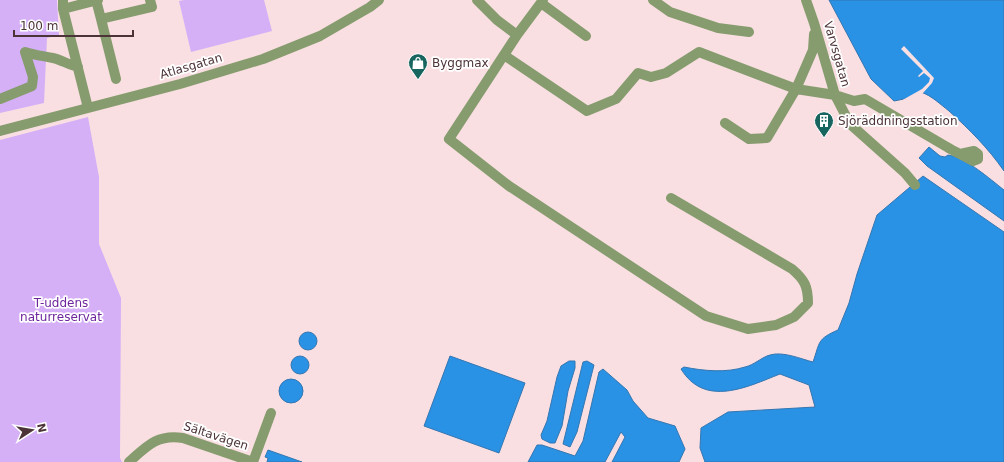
<svg xmlns="http://www.w3.org/2000/svg" width="1004" height="462" viewBox="0 0 1004 462" font-family="'DejaVu Sans',sans-serif">
<style>
.green{fill:#d5b0f7}
.water{fill:#2992e5;stroke:#3476b1}
.pier{fill:#f9dfe2}
.lines{fill:none;stroke-linecap:round;stroke-linejoin:round}
.minor{stroke:#879c6e;stroke-width:10}
.labels{text-anchor:middle;stroke-width:3.5;stroke-linejoin:round;paint-order:stroke}
.street-label{font-size:12px;fill:#4c3337;stroke:#fff}
.poi-label{font-size:12px;fill:#4c3337;stroke:#fff;text-anchor:start}
.park-label{font-size:12px;fill:#6d249d;stroke:#fff}
</style>
<rect width="100%" height="100%" fill="#f9dfe2"/>
<path class="green" d="M0 0H57L59 35 47 38 44 103 0 113Z
M184 0H264L272 31 191 52 179 1Z
M88 117 99 177V244L121 298 120 458 122 462H0V140Z"/>
<path class="water" d="M829 0H1004V171C988 148 970 130 949 111 940 104 932 96 921 92L909 98 894 101 871 79Z
M929 147 940 156 945 157 948 155C965 157 990 179 1004 190V221L927 166 919 158Z
M923 176 1004 232V462H705L700 448 701 428 728 412 815 407 809 385 780 374C747 387 705 408 681 369L684 367C704 371 726 373 745 367 754 365 762 357 770 355 783 351 801 359 813 362 820 342 817 339 838 330L849 303 857 274 877 215Z
M299 341a9 9 0 1 1 18 0a9 9 0 1 1-18 0Z
M291 365a9 9 0 1 1 18 0a9 9 0 1 1-18 0Z
M450 356 525 383 499 453 424 426Z
M569 361H575V368L568 391 562 426 555 443H550L542 439 541 435 547 421 557 377 561 366Z
M587 361 594 365 577 432 570 447 563 444 583 362Z
M603 369 627 390 633 401 648 418 675 426 685 449 679 462H612L625 437 621 432 605 462H528L537 445H542L575 456 583 441 599 372Z
M279 391a12 12 0 1 1 24 0a12 12 0 1 1-24 0Z
M268 450 302 462H267L268 458 265 457Z"/>
<path class="pier" d="M904 46 934 78 932 83 923 93 910 100 899 102 922 89 929 82 930 78 924 73 919 77 918 76 923 71 901 49Z"/>
<g class="lines">
<path class="minor" d="M63 0V9L88 108
M96 0 101 19 152 7 150 0
M477 0 497 20 517 35 449 139 509 186 706 316 748 329 776 325 794 317 808 303C808 287 805 280 792 269L671 198
M653 0 670 12 718 28 749 32
M806 0 814 23 835 95 854 101 865 99 947 147C955 152 965 156 973 161L978 159V154L974 151 960 154
M541 3 586 36
M63 9 98 0
M101 19 116 79
M517 35 543 0
M504 55 587 111 616 99 638 73 651 77 666 73 699 52 796 89 835 95 850 124 905 173 915 185
M0 99 32 86 33 77 25 52C34 55 43 56 53 58 62 60 69 65 78 67
M725 123 749 139 767 138 796 89 813 50 814 34
M0 131 180 84 263 59 320 36 370 7 379 0
M129 462C147 446 157 434 183 438L253 462 271 413"/>
</g>
<defs>
<symbol id="shop-pin" viewBox="-11 -11 22 30"><path d="M0 17L-7.5 6A9.5 9.5 0 1 1 7.5 6Z" fill="#18655f" stroke="#fff"/><path d="M-5-2.5h2.3a2.7 3.5 0 0 1 5.4 0H5L5.5 6h-11ZM-1.5-2.5h3a1.5 2.3 0 0 0-3 0Z" fill="#fff"/></symbol>
<symbol id="building-pin" viewBox="-11 -11 22 30"><path d="M0 17L-7.5 6A9.5 9.5 0 1 1 7.5 6Z" fill="#18655f" stroke="#fff"/><path d="M-4-6H4V6H1V3H-1V6H-4ZM-2.5-4.3h1.7v1.8h-1.7ZM.8-4.3h1.7v1.8H.8ZM-2.5-1h1.7V.8h-1.7ZM.8-1h1.7V.8H.8Z" fill="#fff"/></symbol>
</defs>
<g fill-rule="evenodd">
<use href="#shop-pin" x="407" y="52" width="22" height="30"/>
<use href="#building-pin" x="813" y="110" width="22" height="30"/>
</g>
<g class="labels">
<g class="street-label">
<text transform="translate(837 54) rotate(74)" y="4">Varvsgatan</text>
<text transform="translate(191 66) rotate(-16)" y="4">Atlasgatan</text>
<text transform="translate(216 436) rotate(18)" y="4">Sältavägen</text>
</g>
<g class="poi-label">
<text x="432" y="67">Byggmax</text>
<text x="838" y="125">Sjöräddningsstation</text>
</g>
<g class="park-label">
<text x="61" y="307">T-uddens<tspan x="61" dy="14">naturreservat</tspan></text>
</g>
</g>
<g transform="translate(32 430) rotate(78)" stroke="#ffffff" stroke-width="3" paint-order="stroke">
<path d="M0-3L7 15L0 10L-7 15Z" fill="#4c3337"/>
<text y="-6" font-size="11" font-weight="bold" text-anchor="middle" fill="#4c3337">N</text>
</g>
<path d="M14 30v6h119v-6" fill="none" stroke="#4c3337" stroke-width="2"/>
<text x="20" y="30" font-size="12" fill="#4c3337" stroke="#ffffff" stroke-width="3" paint-order="stroke">100 m</text>
</svg>
